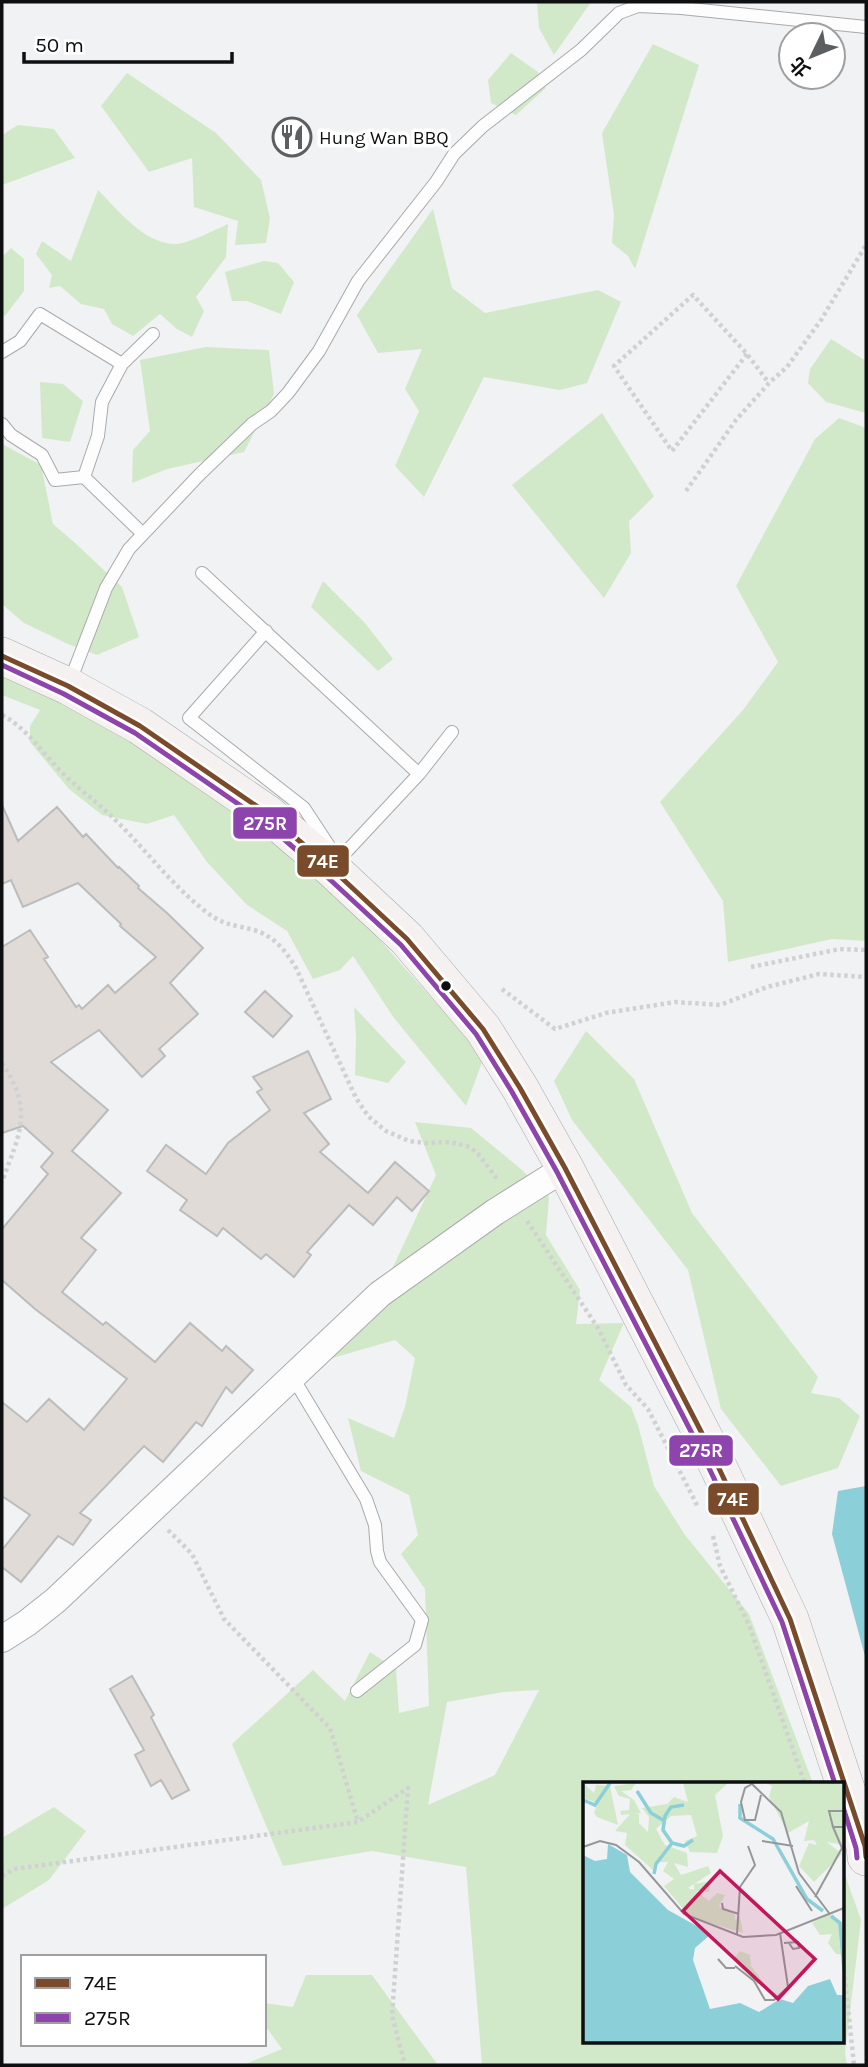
<svg xmlns="http://www.w3.org/2000/svg" width="868" height="2067" viewBox="0 0 868 2067" font-family="Karla,'Noto Sans TC',sans-serif">
<style>
.green{fill:#d2e9c9;fill-rule:evenodd}
.water{fill:#8bcfd9}
.building{fill:#e1dbd8;stroke:#bcbcbc;stroke-width:2}
.lines{fill:none;stroke-linecap:round;stroke-linejoin:round}
.lane-casing{stroke:#a8a9ab;stroke-width:14}
.street-casing{stroke:#a8a9ab;stroke-width:28}
.secondary-casing{stroke:#a8a9ab;stroke-width:38}
.path{stroke:#d1d1d1;stroke-width:4.5;stroke-dasharray:3.5 3.5;stroke-linecap:butt}
.lane{stroke:#fdfdfd;stroke-width:12}
.street{stroke:#fdfdfd;stroke-width:26}
.secondary{stroke:#f6f1f1;stroke-width:37}
.bus-1-casing{stroke:#fff;stroke-width:10}
.bus-2-casing{stroke:#fff;stroke-width:10}
.bus-1{stroke:#7a4b2a;stroke-width:5}
.bus-2{stroke:#8e44ad;stroke-width:5}
.bus-dot{fill:#0e0f10;stroke:#fff;stroke-width:2.5}
.labels{text-anchor:middle;stroke-width:7;stroke-linejoin:round;paint-order:stroke}
.poi-label{font-size:19px;fill:#0e0f10;stroke:#fff;text-anchor:start}
.inset-river{fill:none;stroke:#8bcfd9;stroke-width:3.5}
.inset-road{fill:none;stroke:#969799;stroke-width:2}
.view{fill:#c2185b;fill-opacity:0.15;stroke:#c2185b;stroke-width:3.5}
.inset-edge{fill:none;stroke:#0e0f10;stroke-width:3.5}
.line-badge{stroke:#fff;stroke-width:2.5}
.badge-label{font-size:19px;text-anchor:middle;font-weight:bold;fill:#fff}
</style>
<rect width="100%" height="100%" fill="#f0f2f4"/>
<path class="green" d="M537 2H591L554 55 539 28Z
M653 44 699 65 635 269 628 256 612 243 614 215 602 133Z
M511 53 538 72 546 88 516 115 491 103 488 80Z
M127 73 216 133 261 180 270 218 266 243 235 245 238 221 194 207 192 158 149 172 101 106Z
M18 125 54 129 75 158 2 185V135Z
M98 190C119 211 145 245 177 244 187 244 217 229 228 224L226 257 196 297 204 311 192 337 177 329 160 314 133 336 112 324 104 309 81 304 60 286 49 288 52 275 36 254 42 241 71 261Z
M433 209 452 288 485 313 598 290 621 302 587 383 560 390 484 377 424 497 395 466 419 411 405 389 422 349 378 353 357 315Z
M11 248 24 259V291L5 316 2 315V257Z
M264 261 278 263 294 282 281 314 247 301H232L225 272Z
M831 339 866 361V413L826 402 808 383 810 369Z
M206 347 269 350 274 394 244 452 167 469 132 483 133 450 150 431 140 360Z
M40 382 63 384 83 401 70 442 42 438Z
M602 413 654 496 629 521 631 553 604 598 512 485Z
M839 418 866 428V941L832 939 728 962 723 901 660 802 743 710 778 662 736 586 815 439Z
M2 444 41 465 53 524 74 542 122 587 139 637 97 655 68 644 24 623 2 604Z
M323 581 365 623 393 659 378 671 311 607Z
M2 672 122 726 323 876 484 1057 466 1106 394 1018 353 956 340 970 313 979 287 931 247 905 207 862 174 815 147 824 102 815 69 789 30 742V726L40 710 2 695Z
M354 1007 406 1062 388 1083 355 1075 356 1037Z
M586 1031 634 1079 692 1213 818 1377 811 1393 839 1398 860 1416 838 1468 781 1486 721 1409 688 1270 572 1120 554 1081Z
M415 1122 471 1128 522 1170 549 1197 546 1235 580 1290 576 1324 624 1323 599 1380 631 1407 638 1425 654 1486 685 1535 749 1614 813 1783 584 1784V2041H842V1866L861 1920 845 2053 847 2065H482L466 1867 372 1851 283 1866 232 1744 313 1670 345 1701 370 1652 396 1669 399 1713 429 1706 425 1589 401 1554 418 1535 409 1495 361 1471 348 1418 394 1438 405 1407 415 1358 395 1340 329 1359 306 1349 393 1267 436 1175ZM539 1690 495 1775 428 1805 447 1702 503 1692Z
M54 1807 86 1831 49 1880 2 1909V1838Z
M306 1975H372L438 2065H243L282 2049 264 2024V2003L293 2007Z"/>
<path class="water" d="M866 1486V1660L832 1534 838 1491Z"/>
<path class="building" d="M2 805 18 841 57 807 83 837 86 834 118 868 119 867 139 886 138 888 167 913 203 948 170 983 198 1014 159 1049 165 1056 142 1077 99 1030 51 1062 108 1110 72 1151 121 1193 81 1238 96 1250 62 1292 103 1325 106 1322 155 1362 190 1323 222 1351 226 1346 253 1370 232 1393 226 1387 202 1426 196 1422 163 1462 144 1446 80 1513 91 1520 73 1545 58 1536 21 1582 2 1567V1550L30 1515 2 1496V1402L27 1422 49 1399 84 1430 127 1379 35 1309 2 1280V1229L48 1174 41 1167 53 1153 23 1126 2 1133V947L30 930 48 957 44 959 76 1007 79 1005 82 1009 108 985 115 993 156 957 120 926 121 924 78 883 23 907 11 880 2 884Z
M265 991 292 1016 273 1037 245 1012Z
M308 1051 331 1099 304 1113 329 1144 320 1152 368 1193 395 1162 429 1191 412 1211 397 1197 373 1225 349 1205 307 1252 311 1255 294 1277 266 1254 261 1259 223 1228 217 1236 180 1210 187 1200 147 1171 166 1145 206 1174 228 1143 270 1110 257 1092 262 1089 253 1077Z
M132 1676 154 1715 151 1717 189 1790 172 1799 161 1780 151 1786 135 1755 144 1750 110 1689Z"/>
<g class="lines">
<defs>
<path id="lane" d="M2 352 20 341 40 314 122 364 102 402 98 436 84 477
M122 364 153 334
M2 424 11 435 42 455 55 480 84 477 142 533
M202 573 419 774
M266 631 189 718 304 808 331 849
M69 684 106 588 129 549 199 475 252 424 271 411 288 393 319 351 358 281 436 182 454 154 483 126 581 50 619 13 638 6 681 8 866 27
M334 865 419 774 452 732
M292 1376 366 1499 375 1525 377 1551 380 1562 422 1620 415 1645 357 1691"/>
<path id="street" d="M2 1639 27 1623 56 1600 380 1294 495 1212 565 1168"/>
<path id="secondary" d="M2 656 68 686 140 726 268 814 331 868 407 939 483 1029 520 1088 565 1168 708 1445 790 1619 865 1846 866 1857"/>
</defs>
<use href="#lane" class="lane-casing"/>
<use href="#street" class="street-casing"/>
<use href="#secondary" class="secondary-casing"/>
<path class="path" d="M747 354 672 451 614 366 693 295 747 354 769 383
M686 491 736 420 769 383 787 367 821 320 866 245
M2 715C29 729 44 757 67 777 80 790 94 800 107 812 141 843 168 882 205 911 224 926 232 924 254 930 274 936 286 951 296 968L356 1098 368 1116 386 1131 409 1141 425 1143 450 1142 470 1147 479 1155 498 1180
M751 967 840 949 866 950
M502 989 555 1029 606 1013 675 1002 720 1005 767 987 819 974 866 977
M2 1063C34 1111 20 1132 2 1182
M527 1221 598 1328 626 1385 648 1409 698 1507
M168 1530 192 1554 224 1619 330 1728 358 1822
M713 1536 720 1566 749 1625 805 1784
M2 1876 14 1869 358 1822 408 1788 392 2016 405 2065
M842 1949 854 2065"/>
<use href="#lane" class="lane"/>
<use href="#street" class="street"/>
<use href="#secondary" class="secondary"/>
<defs>
<path id="bus-1" d="M2 656 68 686 140 726 268 814 331 868 407 939 483 1029 520 1088 565 1168 708 1445 790 1619 865 1846 866 1857"/>
<path id="bus-2" d="M2 665 64 694 135 733 263 821 325 875 401 945 476 1034 512 1092 557 1172 700 1449 782 1622 835 1784
M842 1804 856 1848 857 1858"/>
</defs>
<use href="#bus-1" class="bus-1-casing"/>
<use href="#bus-2" class="bus-2-casing"/>
<use href="#bus-1" class="bus-1"/>
<use href="#bus-2" class="bus-2"/>
</g>
<defs>
<symbol id="restaurant-ring" viewBox="-11 -11 22 22"><circle r="9.5" fill="#fff" stroke="#5d5e60" stroke-width="1.5"/><path d="M-5-6h1v4h1v-4h1v4h1v-4h1v5L-1.5 .5V6h-2V.5L-5-1ZM5-6V6H3V1.5H1.5Q1.5-4 5-6Z" fill="#5d5e60"/></symbol>
</defs>
<g fill-rule="evenodd">
<use href="#restaurant-ring" x="270" y="115" width="44" height="44"/>
</g>
<circle class="bus-dot" cx="446" cy="986" r="6"/>
<g class="labels">
<g class="poi-label">
<text x="319" y="144">Hung Wan BBQ</text>
</g>
</g>
<g transform="translate(583 1782)">
<rect width="261" height="261" fill="#f0f2f4"/>
<path d="M0 1 11 11 13 3 27 4 35 43 14 35 11 31 15 21 0 16ZM53 1 48 8 38 9 51 18 58 31 38 33 37 29 46 28 47 17 36 14 31 4ZM100 1H145L132 13 140 54 134 71 107 70 102 59 114 54 108 33 88 34 73 47 82 63 104 71 105 85 91 81 98 93 125 84 128 91 105 106 111 108V102L128 99 126 110 113 109 126 119 134 111 142 113 136 124 152 133V138L157 134 160 151 107 135 81 104 91 97 80 89 85 80H73L71 89 42 63 44 51 32 49 48 31 56 32V41L65 50 66 35 59 26 84 22 91 15 105 20ZM183 1H261V63L244 60 259 72 231 100 216 84 226 61 234 63 231 58 221 59 226 39 205 51 186 15 189 4ZM246 132 261 142V159L256 160 261 161V173L253 172 245 161 249 152 237 153 229 141ZM157 169 167 173 168 184 181 201 174 202 150 178Z" fill="#d2e9c9"/>
<path d="M25 62 44 73 47 90 85 128 128 152 112 166 110 178 127 227 157 221 176 230 197 217 210 221 225 204 247 197 254 213H261V260H0V73L12 79 24 77Z" fill="#8bcfd9"/>
<path class="inset-river" d="M54 9 68 31 80 38M0 18 12 23 27 1M157 22V36L190 57 224 117 240 129M89 61 101 64 110 58M71 92 73 82 89 61 80 48 82 34 88 25 101 23M248 134 257 141 261 188"/>
<path class="inset-road" d="M168 1 198 30 216 91 246 131M169 2 162 6 158 20 162 38H172L178 13M250 45 246 29H261M179 59 210 64M0 65 17 59 33 63 56 80 101 132 160 155 193 153 261 126M259 66 250 45H261M213 104 229 129M232 115 259 66M139 121 140 127 156 132M154 152 157 105 172 83 165 64M201 161 215 160 216 166 210 167 206 161M135 177 143 186H152M152 184 171 199 182 218H191L205 205 197 151"/>
<path class="view" d="M137 89 232 177 195 217 100 129Z"/>
<rect width="261" height="261" class="inset-edge"/>
</g>
<g class="line-badge">
<rect x="232" y="806" width="66" height="34" rx="7" fill="#8e44ad"/>
<rect x="296" y="844" width="54" height="34" rx="7" fill="#7a4b2a"/>
<rect x="668" y="1434" width="66" height="33" rx="7" fill="#8e44ad"/>
<rect x="707" y="1482" width="53" height="34" rx="7" fill="#7a4b2a"/>
</g>
<g class="badge-label">
<text x="265" y="830">275R</text>
<text x="323" y="868">74E</text>
<text x="701" y="1457">275R</text>
<text x="733" y="1506">74E</text>
</g>
<rect width="868" height="2067" fill="none" stroke="#0e0f10" stroke-width="7"/>
<rect x="21" y="1955" width="245" height="91" fill="#ffffff" stroke="#9f9f9f" stroke-width="2"/>
<rect x="35" y="1978" width="35" height="10" fill="#7a4b2a" stroke="#9f9f9f" stroke-width="2"/>
<text x="84" y="1990" font-size="21" fill="#0e0f10">74E</text>
<rect x="35" y="2013" width="35" height="10" fill="#8e44ad" stroke="#9f9f9f" stroke-width="2"/>
<text x="84" y="2025" font-size="21" fill="#0e0f10">275R</text>
<g transform="translate(812 56) rotate(227)"><circle r="33" fill="#ffffff" stroke="#9f9f9f" stroke-width="2"/>
<path d="M0-5L12 26L0 18L-12 26Z" fill="#5d5e60"/>
<text y="-10" font-size="19" font-weight="bold" text-anchor="middle" fill="#0e0f10">北</text>
</g>
<path d="M24 52v10h208v-10" fill="none" stroke="#0e0f10" stroke-width="3.5"/>
<text x="35" y="52" font-size="21" fill="#0e0f10" stroke="#ffffff" stroke-width="5" paint-order="stroke">50 m</text>
</svg>
